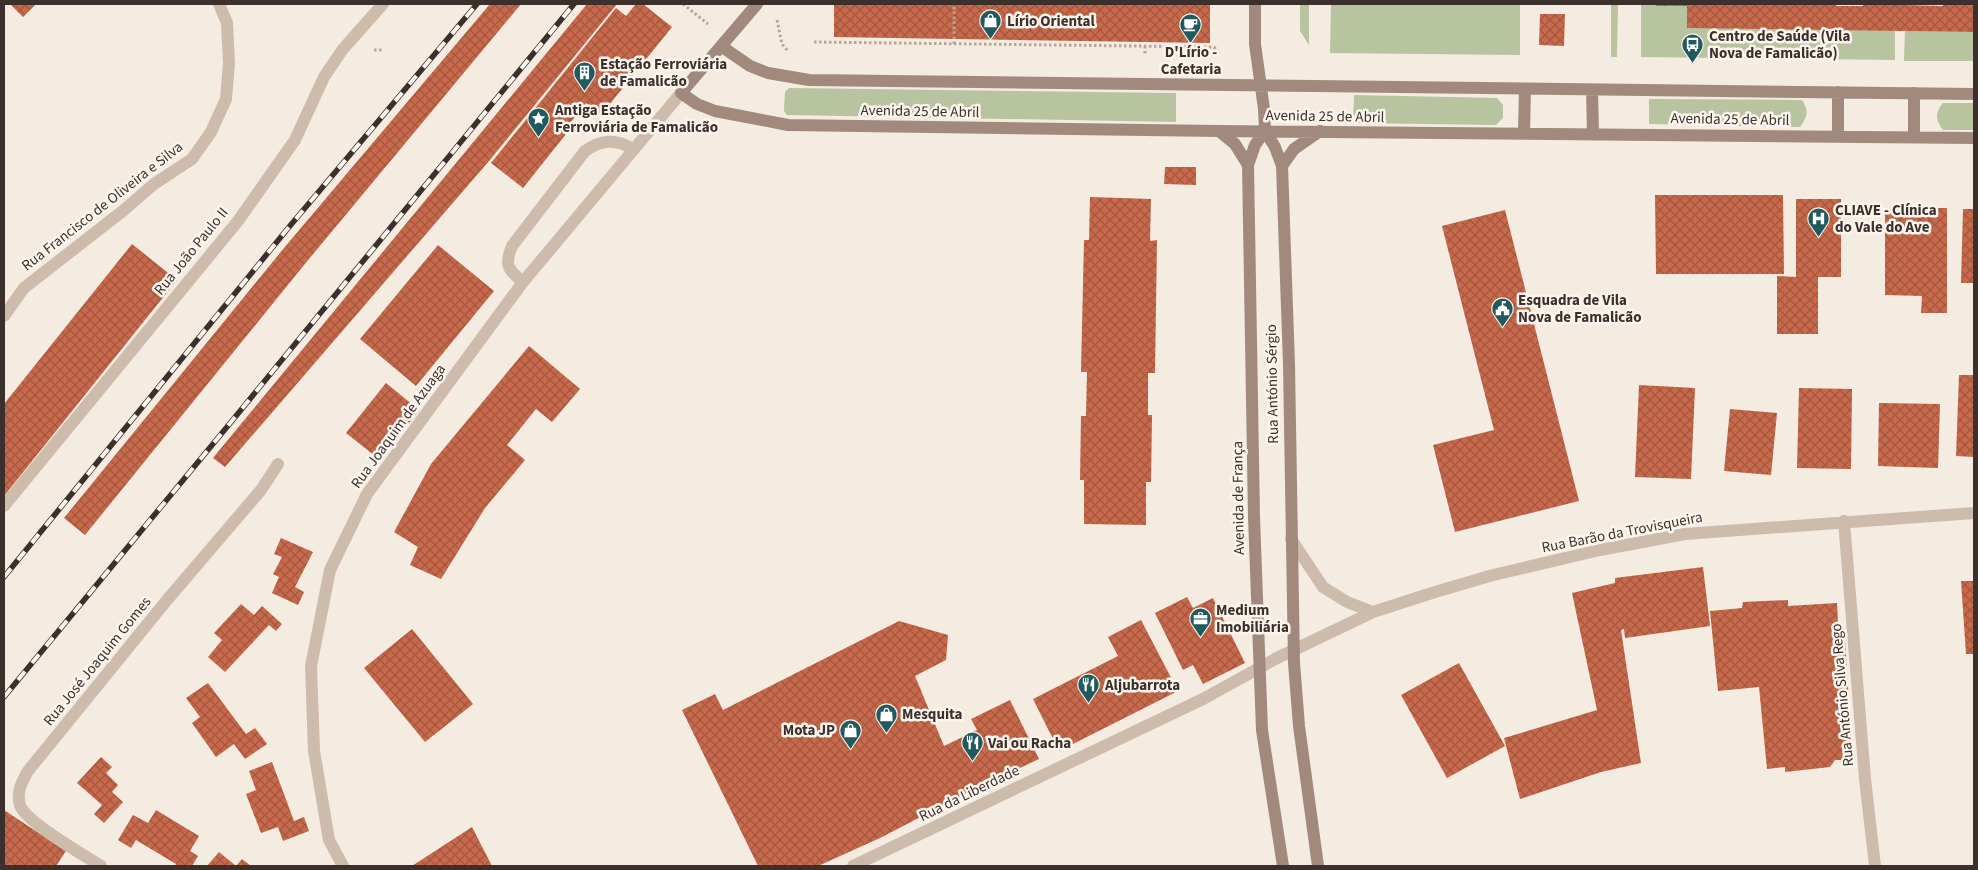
<svg xmlns="http://www.w3.org/2000/svg" width="1978" height="870" viewBox="0 0 1978 870" font-family="'Source Sans 3',sans-serif">
<style>
.green{fill:#b8c4a0}
.building{fill:url(#building-cross-hatch)}
.lines{fill:none;stroke-linecap:round;stroke-linejoin:round}
.path{stroke:#b9a596;stroke-width:3;stroke-dasharray:2.5 2.5;stroke-linecap:butt}
.lane{stroke:#cdbbac;stroke-width:12}
.street{stroke:#cdbbac;stroke-width:12}
.secondary{stroke:#a18a7d;stroke-width:12}
.rail-casing{stroke:#3b302b;stroke-width:5.5}
.rail{stroke:#fbf5ee;stroke-width:4;stroke-dasharray:11;stroke-linecap:butt}
.labels{text-anchor:middle;stroke-width:5;stroke-linejoin:round;paint-order:stroke}
.poi-label{font-size:15px;font-weight:bold;fill:#3b302b;stroke:#fbf5ee;text-anchor:start}
.street-label{font-size:15px;fill:#3b302b;stroke:#fbf5ee}
</style>
<defs>
<pattern id="building-cross-hatch" width="8" height="8" patternUnits="userSpaceOnUse" patternTransform="scale(1.25)"><rect width="8" height="8" fill="#c8694b"/><path d="M0 0l8 8M0 8l8-8" fill="none" stroke="#a4573f"/></pattern>
</defs>
<rect width="100%" height="100%" fill="#f4ebe1"/>
<path class="green" d="M1300 4H1309V45L1300 31Z
M1331 4H1520V55L1330 53Z
M1611 4H1618L1617 57H1611Z
M1641 4 1687 6 1895 31V60L1641 57Z
M1905 31 1974 32V61H1904Z
M789 88 1176 93V122L787 115 784 111 785 92Z
M1354 95 1497 98 1503 105V118L1496 125 1353 123Z
M1649 99 1802 100C1809 111 1808 116 1800 127L1649 124Z
M1943 103H1974V130H1943C1935 119 1935 113 1943 103Z"/>
<path class="building" d="M10 4H36L23 17Z
M490 4H521L304 265 85 535 64 518 284 248Z
M587 4H617L489 161 225 467 213 458Z
M636 4H643L672 27 601 115 586 103 571 122 574 124 523 188 491 163 616 8 626 16Z
M834 4H1210V43L834 37Z
M1656 4H1836V6H1863V4L1943 6V4H1974V32L1687 28V6H1656Z
M1540 14H1565L1564 46 1539 45Z
M1165 167H1196V185L1164 184Z
M1655 195H1783L1784 274H1656Z
M1090 197 1151 199 1150 241 1157 240 1155 373H1148V415H1152L1151 482H1146V525L1084 524V480H1080L1081 416H1086L1087 372H1081L1084 240H1089Z
M1796 199H1841V277H1818V334H1777V276L1796 277Z
M1885 208H1947V313H1921L1922 296 1885 295Z
M1963 209H1974V283H1961Z
M1505 210 1579 501 1455 532 1433 445 1494 430 1442 226Z
M132 244 177 280 4 496V404Z
M438 245 494 291 416 386 360 339Z
M529 346 580 389 552 422 536 409 507 445 525 460 485 508 441 579 410 565 418 547 394 532 431 464Z
M1959 375H1974V457L1956 456Z
M386 383 419 410 380 460 346 433Z
M1639 385 1695 388 1691 479 1635 477Z
M1799 388 1852 389 1851 469 1797 468Z
M1879 403 1940 404 1938 468 1878 466Z
M1730 409 1777 413 1771 475 1724 471Z
M281 538 313 552 295 587 304 592 298 605 272 593 279 577 273 574 282 557 274 554Z
M1703 567 1710 626 1625 638 1624 629 1621 630 1641 763 1601 772 1520 799 1504 738 1597 710 1572 593 1615 583V578Z
M1961 581H1974V654H1966Z
M1187 597 1193 608 1213 598 1245 663 1203 684 1193 665 1183 670 1155 613Z
M1788 600V606L1837 603 1839 641 1845 640 1852 750 1848 751V760H1835L1830 767 1785 772V767L1767 769 1759 687 1718 691 1710 611 1742 608 1743 602Z
M241 604 254 615 262 606 282 624 276 631 269 625 225 672 208 657 222 640 214 633Z
M1141 620 1178 691 1059 751 1033 699 1118 656 1108 637Z
M899 621 948 635 946 660 915 676 944 746 977 730 971 719 1010 700 1039 759 967 793 880 838 818 866H758L682 710 715 694 723 710Z
M412 629 473 704 425 742 364 668Z
M1459 663 1505 746 1447 778 1401 695Z
M208 683 246 734 255 728 267 744 245 759 234 744 216 757 192 723 200 717 186 698Z
M101 757 112 767 106 773 118 785 112 792 123 802 104 823 94 814 102 805 77 783Z
M272 762 294 821 304 817 309 831 283 841 278 827 261 833 246 794 256 790 249 771Z
M4 810 66 851 56 866H4Z
M156 810 199 836 190 851 198 856 192 866H175L176 864 136 840 131 848 118 840 133 815 148 823Z
M472 827 492 866H412Z
M219 852 236 866H207Z
M242 859 251 866H236Z"/>
<g class="lines">
<path class="path" d="M683 4 708 24
M777 20 782 44 788 51
M814 42 1214 47 1218 52
M954 44V4
M1145 46V56
M374 50H384"/>
<path class="lane" d="M523 282C508 270 504 265 512 246L585 151C601 140 615 138 633 149"/>
<path class="street" d="M4 316 24 288 124 210 154 184 192 159 211 132 226 99 229 63 227 23 219 4
M4 506 238 221 295 140 324 77 343 49 383 4
M1844 521 1865 779 1875 866
M1291 539 1323 587 1347 602 1373 612
M101 866C84 855 25 822 20 805 16 792 22 782 28 771L167 600 261 490 278 464
M343 866 329 840 314 751 311 666 330 570 367 494 523 282 681 93
M853 866 1203 699 1277 658 1373 612 1435 592 1493 575 1600 550 1685 534 1974 513"/>
<path class="secondary" d="M757 4 681 93 697 104 715 111 788 125 1219 131 1974 138
M1255 4V44L1264 109 1265 131 1275 147 1282 166 1289 364 1294 663 1299 726 1318 866
M721 46 750 66 768 73 809 80 1974 94
M1592 90 1593 134
M1838 92V137
M1219 131 1235 144 1248 165
M1265 131 1255 145 1248 165 1254 517 1262 730 1283 866
M1524 133 1525 89
M1914 137V93
M1282 166 1294 149 1320 131"/>
<defs>
<path id="rail" d="M4 577 289 227 477 4
M4 697 222 433 574 4"/>
</defs>
<use href="#rail" class="rail-casing"/>
<use href="#rail" class="rail"/>
</g>
<defs>
<symbol id="shop-pin" viewBox="-11 -11 22 30"><path d="M0 17L-7.5 6A9.5 9.5 0 1 1 7.5 6Z" fill="#1f5a5e" stroke="#fbf5ee"/><path d="M-5-2.5h2.3a2.7 3.5 0 0 1 5.4 0H5L5.5 6h-11ZM-1.5-2.5h3a1.5 2.3 0 0 0-3 0Z" fill="#fff"/></symbol>
<symbol id="cafe-pin" viewBox="-11 -11 22 30"><path d="M0 17L-7.5 6A9.5 9.5 0 1 1 7.5 6Z" fill="#1f5a5e" stroke="#fbf5ee"/><path d="M-5.5-4.5H6V0H3Q3 3.5 0 3.5H-2.5Q-5.5 3.5-5.5 0ZM3-3.2v2h1.7v-2ZM-6 4.5H4V6H-6Z" fill="#fff"/></symbol>
<symbol id="bus-pin" viewBox="-11 -11 22 30"><path d="M0 17L-7.5 6A9.5 9.5 0 1 1 7.5 6Z" fill="#1f5a5e" stroke="#fbf5ee"/><path d="M-5-6H5V4H4V6H2V4H-2V6H-4V4H-5ZM-3.5-4V0h7V-4ZM-3.5 1.2v1.5H-2V1.2ZM2 1.2v1.5H3.5V1.2Z" fill="#fff"/></symbol>
<symbol id="building-pin" viewBox="-11 -11 22 30"><path d="M0 17L-7.5 6A9.5 9.5 0 1 1 7.5 6Z" fill="#1f5a5e" stroke="#fbf5ee"/><path d="M-4-6H4V6H1V3H-1V6H-4ZM-2.5-4.3h1.7v1.8h-1.7ZM.8-4.3h1.7v1.8H.8ZM-2.5-1h1.7V.8h-1.7ZM.8-1h1.7V.8H.8Z" fill="#fff"/></symbol>
<symbol id="sight-pin" viewBox="-11 -11 22 30"><path d="M0 17L-7.5 6A9.5 9.5 0 1 1 7.5 6Z" fill="#1f5a5e" stroke="#fbf5ee"/><path d="M0-6L1.8-2.2L6-1.7L2.9 1.2L3.7 5.4L0 3.3L-3.7 5.4L-2.9 1.2L-6-1.7L-1.8-2.2Z" fill="#fff"/></symbol>
<symbol id="hospital-pin" viewBox="-11 -11 22 30"><path d="M0 17L-7.5 6A9.5 9.5 0 1 1 7.5 6Z" fill="#1f5a5e" stroke="#fbf5ee"/><path d="M-5-5h3v3.5h4V-5h3V5h-3V1.5h-4V5h-3Z" fill="#fff"/></symbol>
<symbol id="civic-pin" viewBox="-11 -11 22 30"><path d="M0 17L-7.5 6A9.5 9.5 0 1 1 7.5 6Z" fill="#1f5a5e" stroke="#fbf5ee"/><path d="M-.6-6.5H3V-4.5H.6V-3L4-1V1h2V6H-6V1h2V-1L-.6-3ZM-1.2 2.5V6h2.4V2.5Z" fill="#fff"/></symbol>
<symbol id="office-pin" viewBox="-11 -11 22 30"><path d="M0 17L-7.5 6A9.5 9.5 0 1 1 7.5 6Z" fill="#1f5a5e" stroke="#fbf5ee"/><path d="M-6-3h4V-5.5h4V-3h4V5H-6ZM-1-4.5V-3h2v-1.5ZM-6 0V1H6V0Z" fill="#fff"/></symbol>
<symbol id="restaurant-pin" viewBox="-11 -11 22 30"><path d="M0 17L-7.5 6A9.5 9.5 0 1 1 7.5 6Z" fill="#1f5a5e" stroke="#fbf5ee"/><path d="M-5-6h1v4h1v-4h1v4h1v-4h1v5L-1.5 .5V6h-2V.5L-5-1ZM5-6V6H3V1.5H1.5Q1.5-4 5-6Z" fill="#fff"/></symbol>
</defs>
<g fill-rule="evenodd">
<use href="#shop-pin" x="978" y="8" width="25" height="34"/>
<use href="#cafe-pin" x="1178" y="12" width="25" height="34"/>
<use href="#bus-pin" x="1680" y="32" width="25" height="34"/>
<use href="#building-pin" x="572" y="60" width="25" height="34"/>
<use href="#sight-pin" x="526" y="106" width="25" height="34"/>
<use href="#hospital-pin" x="1806" y="206" width="25" height="34"/>
<use href="#civic-pin" x="1490" y="296" width="25" height="34"/>
<use href="#office-pin" x="1188" y="606" width="25" height="34"/>
<use href="#restaurant-pin" x="1076" y="672" width="25" height="34"/>
<use href="#shop-pin" x="874" y="702" width="25" height="34"/>
<use href="#shop-pin" x="838" y="718" width="25" height="34"/>
<use href="#restaurant-pin" x="960" y="730" width="25" height="34"/>
</g>
<g class="labels">
<g class="poi-label">
<text x="1007" y="26">Lírio Oriental</text>
<text x="1709" y="41">Centro de Saúde (Vila<tspan x="1709" dy="17">Nova de Famalicão)</tspan></text>
<text x="1191" y="57" text-anchor="middle">D'Lírio -<tspan x="1191" dy="17">Cafetaria</tspan></text>
<text x="600" y="69">Estação Ferroviária<tspan x="600" dy="17">de Famalicão</tspan></text>
<text x="555" y="115">Antiga Estação<tspan x="555" dy="17">Ferroviária de Famalicão</tspan></text>
<text x="1835" y="215">CLIAVE - Clínica<tspan x="1835" dy="17">do Vale do Ave</tspan></text>
<text x="1518" y="305">Esquadra de Vila<tspan x="1518" dy="17">Nova de Famalicão</tspan></text>
<text x="1216" y="615">Medium<tspan x="1216" dy="17">Imobiliária</tspan></text>
<text x="1105" y="690">Aljubarrota</text>
<text x="902" y="719">Mesquita</text>
<text x="835" y="735" text-anchor="end">Mota JP</text>
<text x="988" y="748">Vai ou Racha</text>
</g>
<g class="street-label">
<text transform="translate(920 111) rotate(1)" y="5">Avenida 25 de Abril</text>
<text transform="translate(1325 116) rotate(1)" y="5">Avenida 25 de Abril</text>
<text transform="translate(1730 119) rotate(1)" y="5">Avenida 25 de Abril</text>
<text transform="translate(102 206) rotate(-38)" y="5">Rua Francisco de Oliveira e Silva</text>
<text transform="translate(191 251) rotate(-51)" y="5">Rua João Paulo II</text>
<text transform="translate(1272 384) rotate(-91)" y="5">Rua António Sérgio</text>
<text transform="translate(398 426) rotate(-54)" y="5">Rua Joaquim de Azuaga</text>
<text transform="translate(1238 498) rotate(-91)" y="5">Avenida de França</text>
<text transform="translate(1622 532) rotate(-11)" y="5">Rua Barão da Trovisqueira</text>
<text transform="translate(97 661) rotate(-51)" y="5">Rua José Joaquim Gomes</text>
<text transform="translate(1842 695) rotate(-95)" y="5">Rua António Silva Rego</text>
<text transform="translate(969 793) rotate(-26)" y="5">Rua da Liberdade</text>
</g>
</g>
<rect width="1978" height="870" fill="none" stroke="#3b302b" stroke-width="10"/>
</svg>
